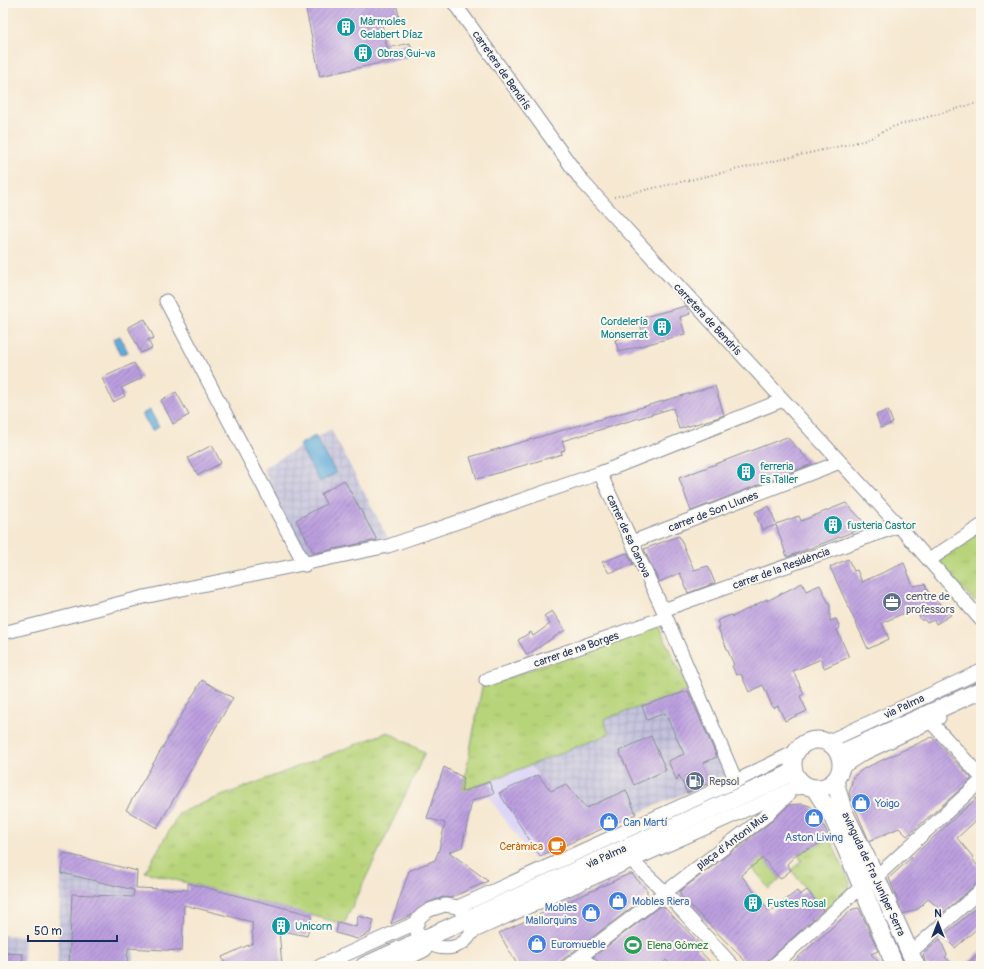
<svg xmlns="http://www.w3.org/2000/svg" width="984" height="969" viewBox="0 0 984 969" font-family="Pangolin,sans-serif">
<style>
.built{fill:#dcd5f6}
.industrial{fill:url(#industrial-grid)}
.grass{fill:url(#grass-tufts);stroke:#6a826c}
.water{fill:#61aad8;stroke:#3e6c9b}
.building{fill:url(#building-hatch)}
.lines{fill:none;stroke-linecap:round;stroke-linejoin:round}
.minor-casing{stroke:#888c98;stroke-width:15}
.major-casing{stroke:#888c98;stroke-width:19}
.path{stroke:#888c98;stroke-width:2;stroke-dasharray:1 3;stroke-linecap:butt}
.minor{stroke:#fff;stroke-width:13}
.major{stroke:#fff;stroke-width:17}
.labels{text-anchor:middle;stroke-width:4;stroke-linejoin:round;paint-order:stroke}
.culture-label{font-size:11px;fill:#0d838f;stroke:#fbf7ec;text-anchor:start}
.street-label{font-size:11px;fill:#1b2f5e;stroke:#fbf7ec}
.service-label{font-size:11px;fill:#4e5e75;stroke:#fbf7ec;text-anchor:start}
.shop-label{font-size:11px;fill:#366cbe;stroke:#fbf7ec;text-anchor:start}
.food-label{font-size:11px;fill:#c56008;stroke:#fbf7ec;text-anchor:end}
.leisure-label{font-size:11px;fill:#27864d;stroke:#fbf7ec;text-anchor:start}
</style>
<defs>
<pattern id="industrial-grid" width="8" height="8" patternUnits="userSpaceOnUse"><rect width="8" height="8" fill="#c2c1dc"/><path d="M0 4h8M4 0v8" fill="none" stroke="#a6a6bf"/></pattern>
<pattern id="grass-tufts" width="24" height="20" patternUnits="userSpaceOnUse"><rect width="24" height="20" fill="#b8d47a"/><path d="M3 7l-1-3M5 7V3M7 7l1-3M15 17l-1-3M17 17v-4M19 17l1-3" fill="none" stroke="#9eb66c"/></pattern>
<pattern id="building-hatch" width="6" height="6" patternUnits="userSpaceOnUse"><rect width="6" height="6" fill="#bc9fdf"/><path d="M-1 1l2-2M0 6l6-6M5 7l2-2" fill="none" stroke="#9882b8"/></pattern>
</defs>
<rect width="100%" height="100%" fill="#fbf7ec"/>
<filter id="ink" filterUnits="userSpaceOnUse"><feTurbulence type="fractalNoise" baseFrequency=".025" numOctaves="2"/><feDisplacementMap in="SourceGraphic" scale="8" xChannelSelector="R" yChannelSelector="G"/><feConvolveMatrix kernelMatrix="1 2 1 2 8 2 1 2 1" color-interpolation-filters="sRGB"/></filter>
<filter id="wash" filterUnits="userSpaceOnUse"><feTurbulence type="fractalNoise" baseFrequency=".012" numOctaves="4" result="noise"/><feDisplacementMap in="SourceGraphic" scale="16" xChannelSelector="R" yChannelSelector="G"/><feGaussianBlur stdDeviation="0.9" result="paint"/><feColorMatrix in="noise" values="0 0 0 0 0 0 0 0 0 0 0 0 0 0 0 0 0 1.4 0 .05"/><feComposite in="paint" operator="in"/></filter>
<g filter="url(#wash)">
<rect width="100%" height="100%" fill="#f6e8d1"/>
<path class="built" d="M530 766 551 791 567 784 586 808 609 798 619 821 533 859 480 785Z"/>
<path class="industrial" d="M331 429 388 538 305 565 263 468Z
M688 691 726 775 711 782 636 814 626 790 586 808 567 784 551 791 529 764 609 734 604 719Z
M62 853 138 871 133 966H57Z
M3 935 25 936 24 966H3Z"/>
<path class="grass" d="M981 530V597L974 601 938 561Z
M654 625 659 627 688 691 604 719 609 734 462 792 482 687Z
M388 732 425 753 344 924 145 872 180 812Z
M747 838 780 879 769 889 736 846Z
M830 839 850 883 849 889 824 911 791 870 802 861 797 854Z"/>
<path class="water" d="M120 336 128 352 120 355 113 339Z
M150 410 159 427 152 431 142 414Z
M315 436 336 473 320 482 299 445Z"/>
<g id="blocks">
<path class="building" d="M314 3H396L399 16 381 20 387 48 410 43 413 56 320 76 305 5Z
M686 306 690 314 680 317 685 334 619 352 615 340 642 332 640 322 645 320 644 317Z
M145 319 154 338 148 340 152 348 141 353 128 327Z
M134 363 142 378 121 388 125 396 113 402 102 378Z
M715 386 724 415 716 418 679 429 673 408 562 441 565 450 561 451 562 454 477 479 470 457Z
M176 392 189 415 173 424 161 400Z
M888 410 893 423 881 428 876 415Z
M787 437 812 464 691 511 679 478Z
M212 445 221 463 198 475 188 458Z
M344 480 377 540 314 553 296 520 326 504 321 494Z
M846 503 864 522 863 528 787 557 776 525 762 530 755 512 769 506 776 524 799 516 801 521Z
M679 536 694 570 708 566 715 583 688 593 680 573 659 582 644 549Z
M627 553 633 564 609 573 602 562Z
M848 559 854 571 857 570 862 582 904 563 913 586 925 584 929 595 932 594 934 598 951 615 936 624 934 620 927 623 925 620H921L915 608 882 623 889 639 868 649 830 567Z
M802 583 806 591 820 585 830 606V621L836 619 840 628 837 630 849 657 824 668 821 659 793 671 804 694 800 696 807 711 785 721 778 706 773 708 763 685 749 692 741 674 736 675 732 666 734 665 718 628 720 627 717 621 731 615 732 617 767 599V601Z
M552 611 565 630 527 655 518 640 531 632 533 636 550 624 544 616Z
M202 680 233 698 157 828 126 810Z
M688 691 717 757 703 763 711 782 687 793 679 775 677 781 668 761 684 754 665 713 647 720 642 706Z
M651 736 666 770 634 785 619 751Z
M932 737 971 778V780L907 836 899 828 869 841 849 794 853 777 863 769Z
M444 767 464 778 461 792 489 782 494 793 472 801 462 847 449 852 488 881 450 898 443 897 427 903 412 915 391 924 409 871 435 860 439 850 445 823 427 818Z
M538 775 551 791 566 784 586 808 626 790 636 814 540 856 499 793Z
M981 794V816L957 838 973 857 972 858 981 871V882L976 884 944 912 928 899 918 909 903 914 889 878Z
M802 804 810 806 818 813 830 839 797 854 787 864 791 870 780 879 763 858 741 875 770 912 797 891 800 895 807 890 823 910 762 966H750L680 895V891L772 821 789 805Z
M63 853 137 871 136 888 188 890V883L312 915 307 936 279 930 282 966H226L222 957 253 943 252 922 184 905 182 951 128 948 127 966H69L72 894 133 897 134 890 62 873Z
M629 874H632L647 890V896L554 966H518L499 933Z
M981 901V925L955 948 943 936 978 906 977 905Z
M660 906 664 907 700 944 697 948 714 966H672L666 960 661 966H600L593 957Z
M859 908 878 951 871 954 882 966H788L853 909Z
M358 916 374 920 370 933 357 939 336 933 338 922 356 927Z
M940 939 947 955 945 957 955 966H926L923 954Z
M981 951V966H964Z
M3 953 23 954 22 966H3Z"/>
</g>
</g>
<g filter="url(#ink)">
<use href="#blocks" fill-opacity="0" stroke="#888c98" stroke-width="1"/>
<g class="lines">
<defs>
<path id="minor" d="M454 3 582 181 899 526 981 620
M166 301 305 565
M632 542 840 462
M929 560 981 526
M663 610 899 526
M3 633 144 597 388 546 600 473
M486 680 666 617
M931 722 981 777
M827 742 981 671
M841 768 863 754 939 718
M736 781 663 610 600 473 783 400
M632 861 665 892 733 966
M445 905 458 907 467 919 472 932C452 969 390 932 428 911 433 908 440 907 445 905Z
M458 907 736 781 797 751
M472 932 795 788 808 787
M910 953 981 890
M581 957 592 966
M320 966 418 922
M392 966 425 950
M568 966 767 815 788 795
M773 966 861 887 876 877 981 781"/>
<path id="major" d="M793 764a24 24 0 1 1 48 0a24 24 0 1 1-48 0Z
M839 754 981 690
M835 781 843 810 876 877 916 966
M815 789 833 818 895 966
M364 966 794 772"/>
</defs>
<use href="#minor" class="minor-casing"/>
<use href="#major" class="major-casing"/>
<path class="path" d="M614 197 867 140 892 127 981 102
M3 612 7 619"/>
<use href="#minor" class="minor"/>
<use href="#major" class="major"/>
</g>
</g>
<defs>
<symbol id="building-disc" viewBox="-11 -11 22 22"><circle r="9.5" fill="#0f9aa8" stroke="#fbf7ec"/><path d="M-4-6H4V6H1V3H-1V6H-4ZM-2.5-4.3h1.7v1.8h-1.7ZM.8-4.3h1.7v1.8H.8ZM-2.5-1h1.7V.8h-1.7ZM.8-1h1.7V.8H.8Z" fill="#fff"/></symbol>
<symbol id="office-disc" viewBox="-11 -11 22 22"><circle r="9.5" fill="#5c6f8a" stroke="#fbf7ec"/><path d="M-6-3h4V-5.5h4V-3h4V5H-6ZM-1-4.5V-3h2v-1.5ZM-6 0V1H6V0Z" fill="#fff"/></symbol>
<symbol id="fuel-disc" viewBox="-11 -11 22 22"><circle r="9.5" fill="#5c6f8a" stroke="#fbf7ec"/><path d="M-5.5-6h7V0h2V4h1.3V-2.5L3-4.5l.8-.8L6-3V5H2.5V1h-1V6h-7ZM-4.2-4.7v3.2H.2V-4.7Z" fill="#fff"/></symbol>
<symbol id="shop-disc" viewBox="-11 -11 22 22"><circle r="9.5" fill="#3f7fe0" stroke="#fbf7ec"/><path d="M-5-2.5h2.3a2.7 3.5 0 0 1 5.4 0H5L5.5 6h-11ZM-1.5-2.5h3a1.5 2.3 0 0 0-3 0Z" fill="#fff"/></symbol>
<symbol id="cafe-disc" viewBox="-11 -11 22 22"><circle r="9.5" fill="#e8710a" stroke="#fbf7ec"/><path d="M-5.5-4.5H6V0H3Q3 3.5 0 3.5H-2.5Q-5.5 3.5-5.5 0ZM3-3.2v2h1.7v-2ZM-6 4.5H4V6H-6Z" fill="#fff"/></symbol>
<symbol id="stadium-disc" viewBox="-11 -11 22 22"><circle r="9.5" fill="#2e9e5b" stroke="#fbf7ec"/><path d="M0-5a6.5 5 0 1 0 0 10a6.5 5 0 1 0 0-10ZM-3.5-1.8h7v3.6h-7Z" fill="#fff"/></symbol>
</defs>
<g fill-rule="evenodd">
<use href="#building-disc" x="335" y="16" width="22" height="22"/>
<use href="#building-disc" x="352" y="42" width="22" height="22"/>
<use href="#building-disc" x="651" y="316" width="22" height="22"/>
<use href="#building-disc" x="735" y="461" width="22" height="22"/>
<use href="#building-disc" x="822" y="514" width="22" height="22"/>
<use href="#office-disc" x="881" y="591" width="22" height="22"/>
<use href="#fuel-disc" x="684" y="770" width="22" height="22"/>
<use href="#shop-disc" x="850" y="792" width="22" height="22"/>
<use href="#shop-disc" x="803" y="807" width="22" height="22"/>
<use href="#shop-disc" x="598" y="811" width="22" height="22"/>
<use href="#cafe-disc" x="546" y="835" width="22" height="22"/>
<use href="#shop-disc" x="607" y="890" width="22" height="22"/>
<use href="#building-disc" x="742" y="892" width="22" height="22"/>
<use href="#shop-disc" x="580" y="902" width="22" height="22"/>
<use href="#building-disc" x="270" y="915" width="22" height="22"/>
<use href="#shop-disc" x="526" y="933" width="22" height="22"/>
<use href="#stadium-disc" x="622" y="934" width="22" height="22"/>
</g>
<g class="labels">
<g class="culture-label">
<text x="360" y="25">Mármoles<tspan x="360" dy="13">Gelabert Díaz</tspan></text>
<text x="377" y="57">Obras Gui-va</text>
<text x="648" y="325" text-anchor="end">Cordelería<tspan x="648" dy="13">Monserrat</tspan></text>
<text x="760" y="470">ferreria<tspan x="760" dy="13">Es Taller</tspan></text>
<text x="847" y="529">fusteria Castor</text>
<text x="767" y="907">Fustes Rosal</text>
<text x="295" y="930">Unicorn</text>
</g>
<g class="street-label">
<text transform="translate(502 70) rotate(55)" y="4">carretera de Bendrís</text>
<text transform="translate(708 319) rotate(47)" y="4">carretera de Bendrís</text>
<text transform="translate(713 511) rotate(-21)" y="4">carrer de Son Llunes</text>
<text transform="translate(629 536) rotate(65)" y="4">carrer de sa Canova</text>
<text transform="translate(781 568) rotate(-20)" y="4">carrer de la Residència</text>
<text transform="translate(576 649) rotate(-19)" y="4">carrer de na Borges</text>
<text transform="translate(904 706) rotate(-25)" y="4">via Palma</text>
<text transform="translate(732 841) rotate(-37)" y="4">plaça d'Antoni Mus</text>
<text transform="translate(606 856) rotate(-24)" y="4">via Palma</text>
<text transform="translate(874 874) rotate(65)" y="4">avinguda de Fra Juníper Serra</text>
</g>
<g class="service-label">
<text x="906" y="600">centre de<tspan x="906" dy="13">professors</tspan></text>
<text x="709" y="785">Repsol</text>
</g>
<g class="shop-label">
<text x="875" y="807">Yoigo</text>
<text x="623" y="826">Can Martí</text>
<text x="814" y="841" text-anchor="middle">Aston Living</text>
<text x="632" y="905">Mobles Riera</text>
<text x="577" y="911" text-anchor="end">Mobles<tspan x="577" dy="13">Mallorquins</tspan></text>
<text x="551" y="948">Euromueble</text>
</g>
<g class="food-label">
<text x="543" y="850">Ceràmica</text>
</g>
<g class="leisure-label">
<text x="647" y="949">Elena Gómez</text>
</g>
</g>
<rect width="984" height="969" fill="none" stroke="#fbf7ec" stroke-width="16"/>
<g transform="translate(938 923)" stroke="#fbf7ec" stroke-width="3" paint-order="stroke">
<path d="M0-3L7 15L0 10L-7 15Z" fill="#1b2f5e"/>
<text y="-6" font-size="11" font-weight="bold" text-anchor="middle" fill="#1b2f5e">N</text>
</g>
<path d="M28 935v6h89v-6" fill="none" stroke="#1b2f5e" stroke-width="2"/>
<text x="34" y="935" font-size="12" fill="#1b2f5e" stroke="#fbf7ec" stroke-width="3" paint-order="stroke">50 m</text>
</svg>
